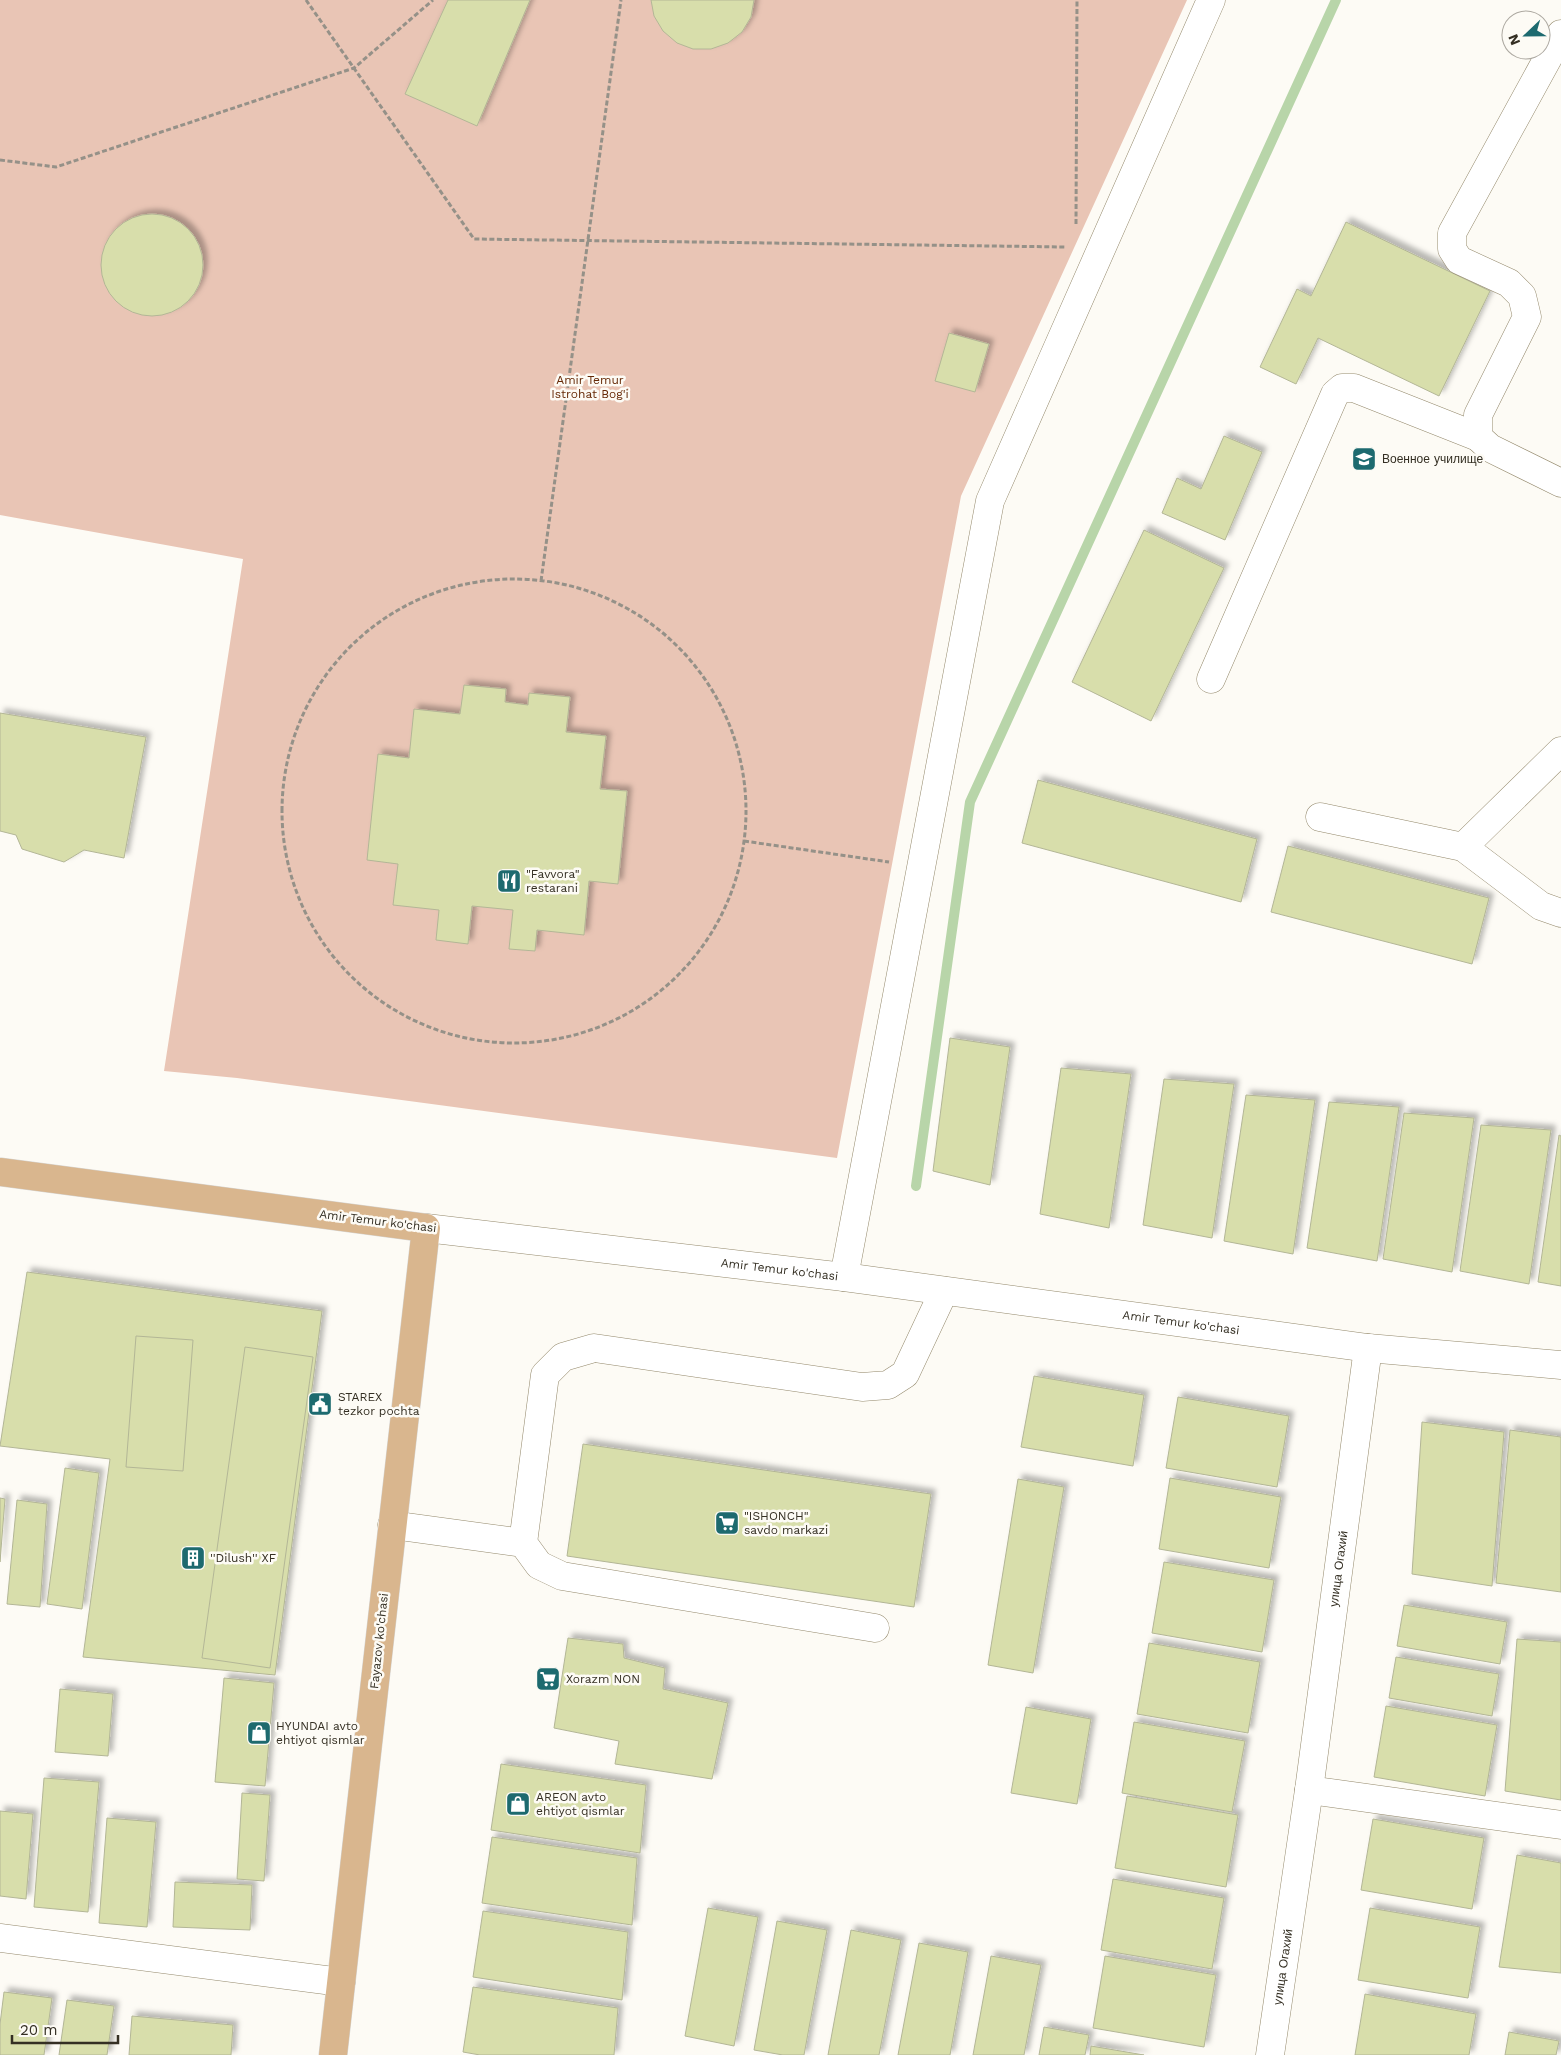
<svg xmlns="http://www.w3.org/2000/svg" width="1561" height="2055" viewBox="0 0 1561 2055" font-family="'Work Sans',sans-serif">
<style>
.green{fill:#e9c5b5}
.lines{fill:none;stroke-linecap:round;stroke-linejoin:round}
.stream{stroke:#b8d5a9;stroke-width:10}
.building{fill:#d8deab;stroke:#b3b696;filter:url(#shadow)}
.minor-casing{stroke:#94896c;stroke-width:29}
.major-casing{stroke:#d6d5d3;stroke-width:29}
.path{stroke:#959188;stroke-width:3;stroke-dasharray:5 2.5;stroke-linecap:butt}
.minor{stroke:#fff;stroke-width:28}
.major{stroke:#d9b68e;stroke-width:28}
.labels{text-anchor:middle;stroke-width:5;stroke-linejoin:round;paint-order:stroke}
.park-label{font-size:12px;fill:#662906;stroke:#fdfbf5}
.poi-label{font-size:12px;fill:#342f23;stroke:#fdfbf5;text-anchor:start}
.street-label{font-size:12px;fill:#342f23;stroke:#fdfbf5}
</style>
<defs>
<filter id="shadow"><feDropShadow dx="4.5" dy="-4.5" stdDeviation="2.5" flood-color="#0004"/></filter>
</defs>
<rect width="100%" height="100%" fill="#fdfbf5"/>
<path class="green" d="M0 0H1187L961 496 837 1158 237 1078 164 1071 243 559 0 515Z"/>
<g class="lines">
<path class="stream" d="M916 1186 970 802 1336 0"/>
</g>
<path class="building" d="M448 0H530L477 126 405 94Z
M651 0H754L751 17 742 32 728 43 711 49H693L677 43 663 31 654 16Z
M101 265a51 51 0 1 1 102 0a51 51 0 1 1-102 0Z
M1346 222 1490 291 1439 396 1318 338 1296 384 1260 367 1297 289 1311 296Z
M949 333 989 344 975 392 935 381Z
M1224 436 1262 452 1225 540 1162 513 1177 478 1201 489Z
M1144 530 1224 568 1151 721 1072 682Z
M464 685 506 689 505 702 528 705 529 693 570 697 566 732 606 736 600 789 627 791 618 884 589 881 584 935 537 930 535 951 509 949 513 910 472 906 468 944 436 940 439 910 393 905 398 864 367 860 378 754 409 758 414 709 460 714Z
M0 713 146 737 124 858 84 850 64 862 22 849 16 835 0 831Z
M1038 780 1257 839 1241 902 1022 843Z
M1288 846 1489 898 1472 964 1271 912Z
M950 1038 1010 1047 990 1185 933 1171Z
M1061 1068 1131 1074 1109 1228 1040 1214Z
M1164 1079 1234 1084 1212 1238 1143 1225Z
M1246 1095 1315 1100 1293 1254 1224 1241Z
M1329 1102 1399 1107 1377 1261 1307 1248Z
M1404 1113 1474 1118 1452 1272 1383 1259Z
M1481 1125 1551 1130 1529 1284 1460 1271Z
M1559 1135 1561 1136V1286L1538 1282Z
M27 1272 322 1311 275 1675 83 1657 110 1459 0 1446Z
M136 1336 193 1340 183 1471 126 1467Z
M245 1347 313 1357 270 1668 202 1658Z
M1034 1376 1144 1395 1133 1466 1021 1447Z
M1178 1397 1289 1416 1277 1487 1166 1468Z
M1422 1422 1504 1432 1492 1586 1412 1574Z
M1510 1430 1561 1437V1592L1496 1583Z
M583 1444 931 1494 914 1607 567 1556Z
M65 1468 99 1473 82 1609 47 1604Z
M1170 1478 1281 1497 1269 1568 1159 1549Z
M1018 1479 1064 1487 1033 1673 988 1665Z
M0 1498 5 1499 0 1562Z
M17 1500 47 1504 40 1607 7 1604Z
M1164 1562 1274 1580 1262 1652 1152 1633Z
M1404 1605 1507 1622 1500 1664 1397 1646Z
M568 1638 623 1644 624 1658 665 1668 663 1689 728 1703 712 1779 615 1764 619 1741 554 1728Z
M1517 1639 1561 1642V1800L1505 1791Z
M1149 1643 1260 1662 1248 1733 1137 1714Z
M1396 1657 1499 1674 1492 1716 1389 1698Z
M224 1678 274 1683 265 1786 215 1782Z
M60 1689 113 1694 108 1756 55 1752Z
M1386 1706 1497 1725 1485 1796 1374 1777Z
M1026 1707 1091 1719 1077 1804 1011 1793Z
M1134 1722 1245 1741 1232 1812 1122 1793Z
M501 1764 646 1785 640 1853 491 1830Z
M44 1778 99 1782 88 1912 34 1907Z
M242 1793 270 1795 264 1881 237 1879Z
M1127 1796 1238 1815 1226 1887 1115 1868Z
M0 1811 33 1814 26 1899 0 1896Z
M107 1818 156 1822 147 1927 99 1923Z
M1373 1819 1484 1838 1472 1909 1361 1890Z
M492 1837 637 1858 632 1925 482 1903Z
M1517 1855 1561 1863V1973L1499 1967Z
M1113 1879 1224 1898 1212 1969 1101 1950Z
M175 1882 252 1885 250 1930 173 1927Z
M708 1908 758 1917 734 2046 685 2036Z
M1370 1908 1480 1927 1468 1998 1358 1980Z
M483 1911 628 1932 622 2000 473 1977Z
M777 1921 827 1930 804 2055H783L754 2050Z
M851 1930 901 1940 879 2055H828Z
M919 1943 968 1952 950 2055H898Z
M991 1956 1041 1965 1024 2055H973Z
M1105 1956 1216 1975 1204 2047 1093 2028Z
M473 1987 618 2008 614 2055H480L463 2052Z
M4 1992 52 1998 44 2055H0V2024Z
M1365 1994 1476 2014 1469 2055H1355Z
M67 2000 114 2006 107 2055H59Z
M132 2016 233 2025 231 2055H129Z
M1044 2027 1089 2035 1085 2055H1039Z
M1509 2032 1559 2041 1556 2055H1505Z
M1091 2046 1144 2055H1090Z"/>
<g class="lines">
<defs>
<g id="minor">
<path d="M1561 34 1452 233V249L1459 260 1509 283 1522 296 1527 317 1478 415V437L1490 448 1561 483"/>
<path d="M1211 679 1335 394 1342 388H1354L1478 437"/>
<path d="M1320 817 1463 847 1541 906 1561 913"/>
<path d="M1463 847 1561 751"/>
<path id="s1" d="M426 1228 844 1277 1368 1348 1561 1365"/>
<path d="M844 1277 990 501 1211 0"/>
<path d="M392 1525 523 1543"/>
<path d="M875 1628 562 1576 539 1565 523 1543 545 1375 563 1357 594 1348 862 1387 888 1385 905 1374 944 1291"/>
<path d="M1309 1790 1561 1825"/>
<path d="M0 1938 341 1982"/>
<path id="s2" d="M1270 2055 1309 1790 1368 1348"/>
</g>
<path id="major" d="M0 1172 426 1228 333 2055"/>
</defs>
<use href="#minor" class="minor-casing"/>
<use href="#major" class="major-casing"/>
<path class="path" d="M306 0 474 239 1066 247
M0 160 56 167 354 68 433 0
M1076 224 1077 0
M282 811a232 232 0 1 1 464 0a232 232 0 1 1-464 0Z
M541 581 621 0
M744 841 889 862"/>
<use href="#minor" class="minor"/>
<use href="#major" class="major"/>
</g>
<defs>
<symbol id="university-square" viewBox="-11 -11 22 22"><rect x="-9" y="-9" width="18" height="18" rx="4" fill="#1d6a6f" stroke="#fdfbf5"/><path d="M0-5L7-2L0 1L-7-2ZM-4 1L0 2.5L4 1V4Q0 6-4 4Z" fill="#fff"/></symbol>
<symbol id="restaurant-square" viewBox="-11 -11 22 22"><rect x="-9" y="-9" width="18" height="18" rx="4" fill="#1d6a6f" stroke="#fdfbf5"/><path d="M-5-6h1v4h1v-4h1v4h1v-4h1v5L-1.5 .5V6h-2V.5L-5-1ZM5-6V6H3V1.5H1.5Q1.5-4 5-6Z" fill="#fff"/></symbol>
<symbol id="civic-square" viewBox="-11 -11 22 22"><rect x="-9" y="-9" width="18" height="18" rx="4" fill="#1d6a6f" stroke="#fdfbf5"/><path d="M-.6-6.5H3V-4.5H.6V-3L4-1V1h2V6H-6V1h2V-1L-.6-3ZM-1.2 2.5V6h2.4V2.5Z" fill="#fff"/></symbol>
<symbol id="supermarket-square" viewBox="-11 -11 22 22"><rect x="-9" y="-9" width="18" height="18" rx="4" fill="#1d6a6f" stroke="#fdfbf5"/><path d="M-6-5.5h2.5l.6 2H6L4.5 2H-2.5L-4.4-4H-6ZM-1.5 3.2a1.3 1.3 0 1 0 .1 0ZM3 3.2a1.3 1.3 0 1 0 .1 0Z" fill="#fff"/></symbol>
<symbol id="building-square" viewBox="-11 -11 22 22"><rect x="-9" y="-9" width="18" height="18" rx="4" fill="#1d6a6f" stroke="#fdfbf5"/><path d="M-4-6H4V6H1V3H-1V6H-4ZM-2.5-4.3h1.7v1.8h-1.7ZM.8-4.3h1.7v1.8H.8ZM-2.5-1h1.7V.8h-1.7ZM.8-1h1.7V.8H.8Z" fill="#fff"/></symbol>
<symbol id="shop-square" viewBox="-11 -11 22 22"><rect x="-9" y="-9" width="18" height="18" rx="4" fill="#1d6a6f" stroke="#fdfbf5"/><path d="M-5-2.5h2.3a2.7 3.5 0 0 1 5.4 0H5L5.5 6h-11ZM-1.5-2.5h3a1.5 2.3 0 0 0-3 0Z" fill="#fff"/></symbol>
</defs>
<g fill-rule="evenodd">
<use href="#university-square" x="1350" y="445" width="28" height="28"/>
<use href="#restaurant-square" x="495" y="867" width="28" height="28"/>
<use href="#civic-square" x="306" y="1390" width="28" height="28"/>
<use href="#supermarket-square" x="713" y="1509" width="28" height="28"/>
<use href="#building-square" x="179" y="1544" width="28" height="28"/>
<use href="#supermarket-square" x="534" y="1665" width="28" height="28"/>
<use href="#shop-square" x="245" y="1719" width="28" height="28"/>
<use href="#shop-square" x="504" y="1790" width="28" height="28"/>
</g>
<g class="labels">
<g class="park-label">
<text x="590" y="384">Amir Temur<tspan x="590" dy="14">Istrohat Bog'i</tspan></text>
</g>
<g class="poi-label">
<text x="1382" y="463">Военное училище</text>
<text x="526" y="878">"Favvora"<tspan x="526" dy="14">restarani</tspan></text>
<text x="338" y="1401">STAREX<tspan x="338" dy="14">tezkor pochta</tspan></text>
<text x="744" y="1520">"ISHONCH"<tspan x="744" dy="14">savdo markazi</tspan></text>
<text x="210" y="1562">''Dilush'' XF</text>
<text x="566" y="1683">Xorazm NON</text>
<text x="276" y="1730">HYUNDAI avto<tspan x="276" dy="14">ehtiyot qismlar</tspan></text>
<text x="536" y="1801">AREON avto<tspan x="536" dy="14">ehtiyot qismlar</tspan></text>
</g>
<g class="street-label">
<text transform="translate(378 1221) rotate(7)" y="4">Amir Temur ko'chasi</text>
<text dy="4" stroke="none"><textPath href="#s1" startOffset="356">Amir Temur ko'chasi</textPath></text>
<text dy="4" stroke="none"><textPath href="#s1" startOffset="761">Amir Temur ko'chasi</textPath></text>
<text dy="4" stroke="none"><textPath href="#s2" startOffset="491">улица Огахий</textPath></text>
<text transform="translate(379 1641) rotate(-84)" y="4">Fayazov ko'chasi</text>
<text dy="4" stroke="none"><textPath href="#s2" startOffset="89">улица Огахий</textPath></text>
</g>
</g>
<g transform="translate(1526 35) rotate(248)"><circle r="24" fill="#fdfbf5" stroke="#ada9a1"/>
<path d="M0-4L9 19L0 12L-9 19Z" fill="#1d6a6f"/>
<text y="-8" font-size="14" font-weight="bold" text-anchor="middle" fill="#342f23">N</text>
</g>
<path d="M12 2035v8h106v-8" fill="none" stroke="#342f23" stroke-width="2.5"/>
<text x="20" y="2035" font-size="15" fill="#342f23" stroke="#fdfbf5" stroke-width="4" paint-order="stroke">20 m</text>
</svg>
